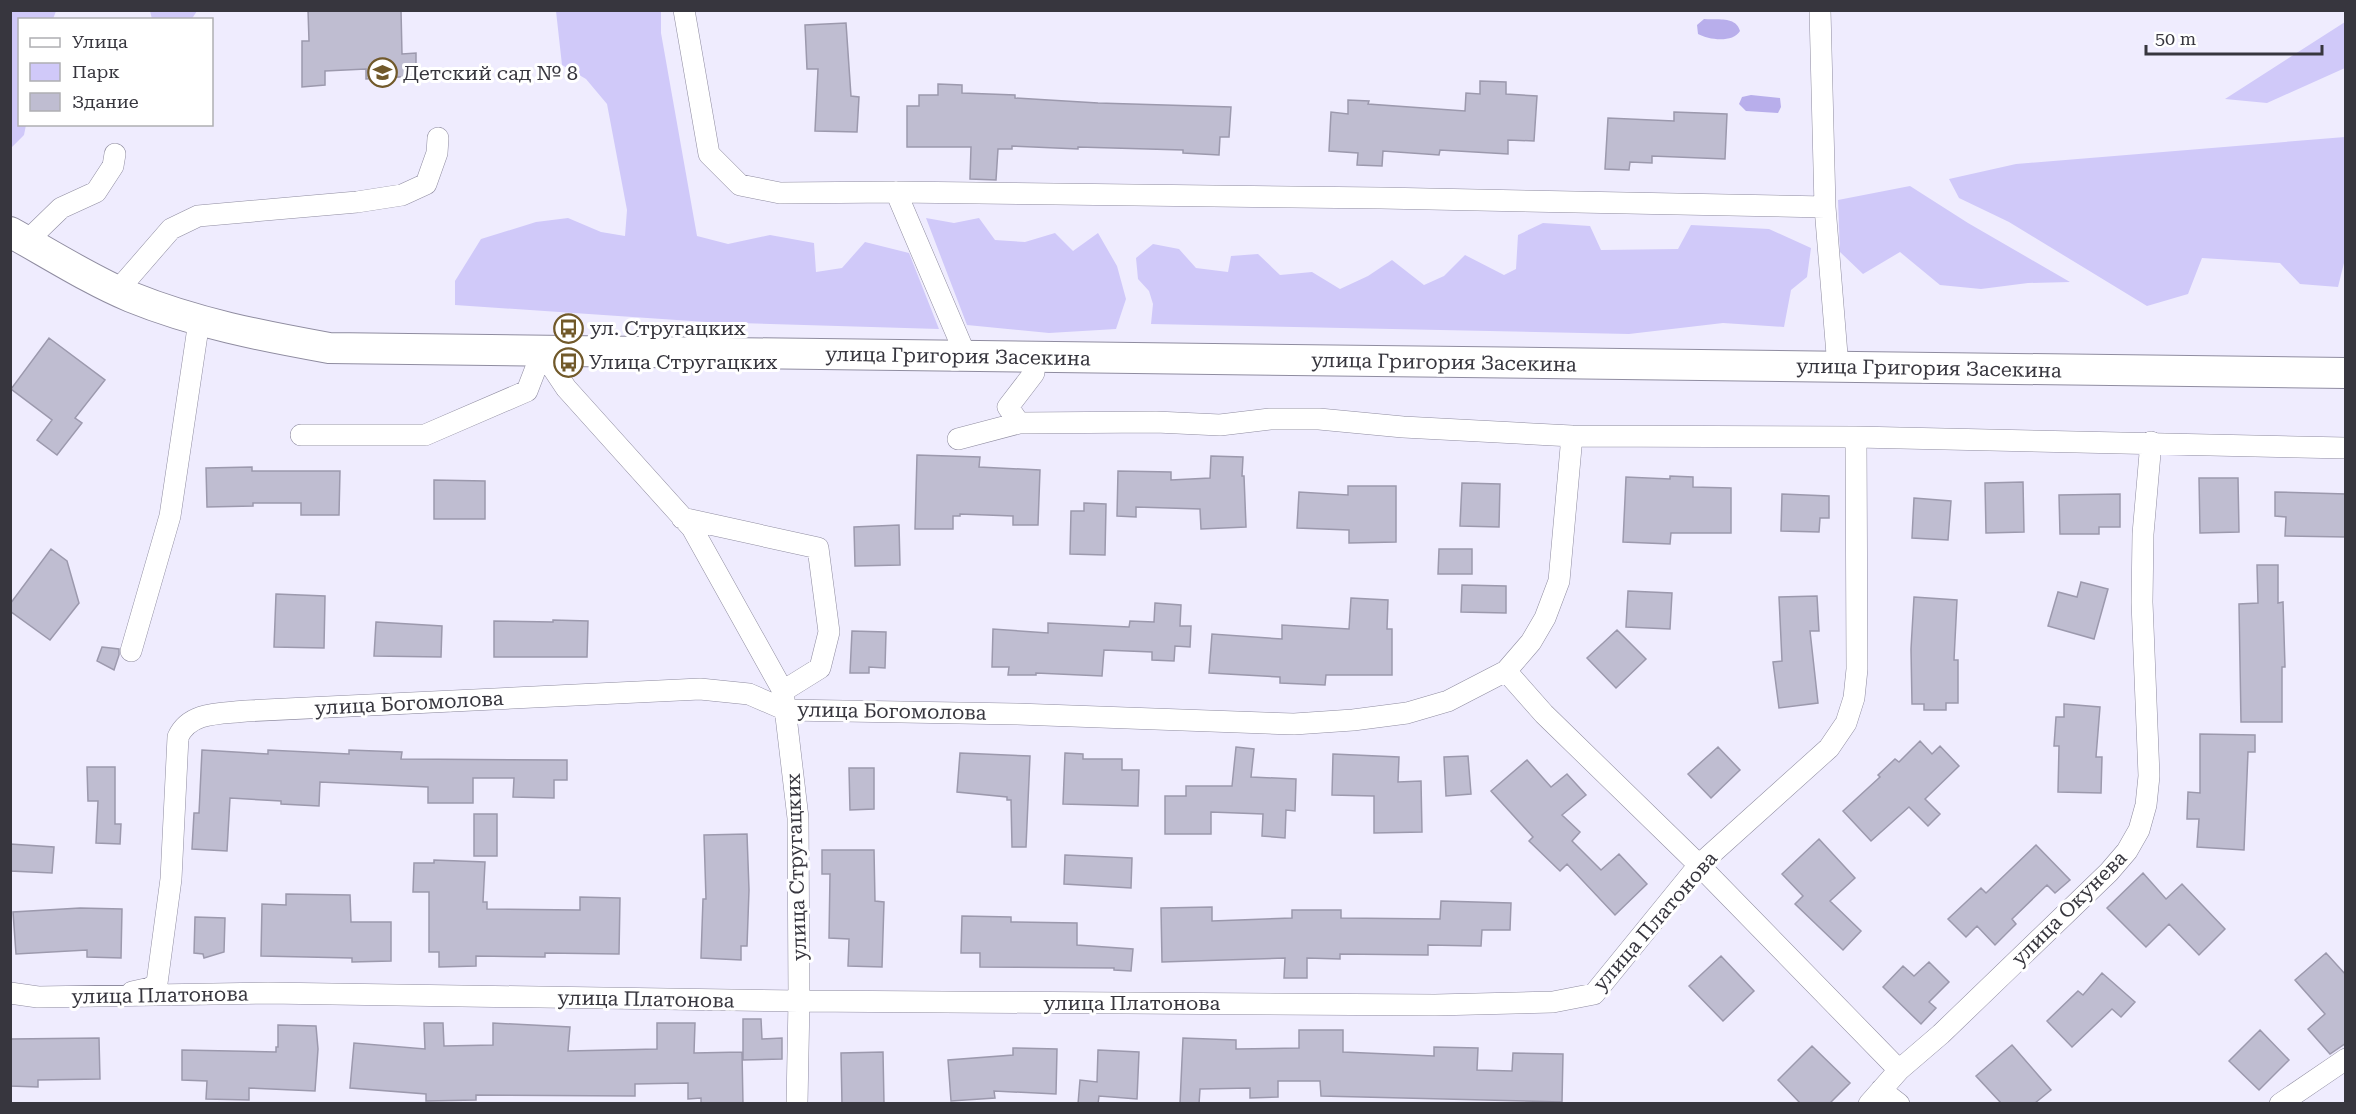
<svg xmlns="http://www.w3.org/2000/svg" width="2356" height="1114" viewBox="0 0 2356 1114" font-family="'Roboto Serif',serif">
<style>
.green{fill:#d0c9f9}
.water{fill:#b8aeeb}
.building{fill:#bfbdd1;stroke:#9c99ad;stroke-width:1.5}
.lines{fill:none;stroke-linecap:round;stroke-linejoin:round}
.street-casing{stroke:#8f8ca0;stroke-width:22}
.secondary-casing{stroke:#8f8ca0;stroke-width:32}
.street{stroke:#fff;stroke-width:21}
.secondary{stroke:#fff;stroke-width:30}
.labels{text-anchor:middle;stroke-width:6;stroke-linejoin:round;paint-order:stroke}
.poi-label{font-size:20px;fill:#37363e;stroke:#fff;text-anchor:start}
.street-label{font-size:20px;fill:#37363e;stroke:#fff}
</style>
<rect width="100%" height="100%" fill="#efecfe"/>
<path class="green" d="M11 10 56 11 53 19 20 20V124L26 125 24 135 11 148Z
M150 11V10L197 11 191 20 152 19Z
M556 11H661V33L697 236 728 244 770 235 814 243 816 272 842 268 865 242 909 253 939 329 706 322 455 305V281L481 239 536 222 568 218 601 232 625 236 627 210 607 104 586 79 562 65Z
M2345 22V68L2267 103 2225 99Z
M2345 137V259L2338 287 2300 284 2280 263 2202 258 2188 294 2147 306 2009 222 1959 198 1949 179 2016 164Z
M1910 186 1968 223 2070 282 2028 283 1981 289 1940 285 1900 252 1863 274 1840 252 1838 200Z
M926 218 954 223 979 218 995 240 1025 242 1055 233 1073 251 1098 233 1117 266 1126 299 1116 329 1049 333 967 325Z
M1543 223 1590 226 1601 250 1678 249 1691 225 1769 229 1811 248 1807 277 1791 290 1784 327 1723 323 1629 334 1151 324 1153 304 1149 291 1138 279 1136 258 1153 244 1179 249 1196 268 1228 272 1231 256 1258 254 1280 275 1312 272 1340 289 1368 276 1392 260 1424 285 1444 276 1465 255 1504 275 1516 269 1518 235Z"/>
<path class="water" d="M1704 19C1718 20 1736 16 1740 31 1733 43 1709 40 1698 34L1697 25Z
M1751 95 1780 98 1781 107 1778 113 1746 111 1739 104 1742 97Z"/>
<path class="building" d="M308 10H401L402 54 416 53V76L366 79V69L325 71V85L302 87V41H309Z
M846 23 851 96 859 97 857 132 815 131 818 69H807L805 25Z
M1480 81 1506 82V94L1537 96 1534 141 1508 140V154L1440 150 1439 155 1383 151 1382 166 1357 165 1358 153 1329 151 1331 112 1348 114V100L1369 101 1368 104 1465 111 1466 93 1480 94Z
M938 84 962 85V93L1015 95V98L1098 103 1231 107 1229 137H1220L1219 155 1183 153V150L1078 147V149L1012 146V149H998L996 180 970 179 971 147H907V106H919V95H938Z
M1674 112 1727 114 1725 159 1652 156V163L1630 162 1629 170 1605 169 1608 118 1674 121Z
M49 338 105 380 75 418 82 423 57 455 37 440 52 420 11 389Z
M917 455 980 457 979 467 1040 470 1038 525H1013V516L960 514V516H953V529H915Z
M1211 456 1243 457 1242 476H1244L1246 527 1201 529 1200 509 1136 507V517L1117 516 1118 471 1171 472V480L1210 478Z
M252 467V471H340L339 515H301V503H253V506L207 507 206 468Z
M1670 476 1693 477V487L1731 488V533H1671L1670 544 1623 542 1626 477 1670 479Z
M2199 478H2238L2239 532 2200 533Z
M434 480 485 481V519H434Z
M2023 482 2024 532 1986 533 1985 483Z
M1462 483 1500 484 1499 527 1460 526Z
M1348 486H1396V542L1349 543V530L1297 528 1299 492 1348 495Z
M2275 492 2346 494V537L2285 536 2286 517 2275 516Z
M1782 494 1829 496V518H1820L1819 532 1781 531Z
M2120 494V527H2099V534H2060L2059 495Z
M1914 498 1951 501 1948 540 1912 538Z
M1084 503 1106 504 1105 555 1070 554 1071 511H1084Z
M899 525 900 565 855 566 854 527Z
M51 549 67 561 79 603 50 640 10 611V604Z
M1439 549H1472V574H1438Z
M2257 565H2278V603L2283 602 2285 667H2282V722H2241L2239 604 2258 603Z
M2081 582 2108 589 2094 639 2048 626 2058 592 2077 597Z
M1462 585 1506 586V613L1461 612Z
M1628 591 1672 593 1670 629 1626 627Z
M276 594 325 596 324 648 274 647Z
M1817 596 1819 631H1810L1818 703 1779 708 1773 662 1782 661 1779 597Z
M1914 597 1957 600 1954 660H1958V703H1946V710H1924V704H1912L1911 649Z
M1351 598 1388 600 1387 629H1392V675H1326L1325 685 1280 683V677L1209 673 1212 634 1282 639V625L1349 629Z
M1155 603 1181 605 1180 626H1191L1190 647 1175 646 1174 661 1152 660V652L1104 650 1102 676 1036 673V675H1008L1009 667H992L993 629 1048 633V623L1129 627 1130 621 1154 622Z
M553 620 588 621 587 657H494V621L553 622Z
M376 622 442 626 441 657 374 656Z
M1617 630 1646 659 1616 688 1587 658Z
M852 631 886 632 885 668 869 667V673H850Z
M102 647 119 649V655L114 670 97 661Z
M2064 704 2100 707 2096 757H2102L2101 793 2058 792 2059 746H2054L2056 717H2064Z
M2200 734 2255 735V752H2248L2244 850 2197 847 2199 819H2187L2188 792 2200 793Z
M1920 741 1932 754 1940 746 1959 766 1925 799 1940 814 1928 826 1909 807 1871 841 1843 811 1880 777 1878 775 1895 759 1899 762Z
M1236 747 1254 749 1251 777 1296 779 1295 811 1286 810 1285 838 1262 836 1263 814 1211 812V834H1165V796H1186V786H1232Z
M1718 747 1740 770 1711 798 1688 774Z
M202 750 268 754V750L349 754V750L402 752 401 759 567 760V780H554V798L513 797 514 778H473V803H428V787L320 782 319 806 281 804V801L230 798 227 851 192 849 194 813H199Z
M960 753 1030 756 1026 847H1012L1011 800H1007V797L957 792Z
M1065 753 1083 754V759H1122V770H1139L1138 806 1063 804Z
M1333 754 1399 757 1398 782 1421 781 1422 832 1374 833V796L1332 795Z
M1468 756 1471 794 1446 796 1444 757Z
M1527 760 1551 787 1567 774 1586 795 1562 815 1580 832 1572 841 1601 870 1619 854 1647 884 1615 915 1567 864 1560 871 1529 841 1533 837 1491 791Z
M87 767H115V824H121L120 844 96 843 98 801H88Z
M849 768H874V809L850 810Z
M474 814H497V856H474Z
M747 834 749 890 747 946H741V960L701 958 703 899H706L704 835Z
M1819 839 1855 878 1830 901 1861 931 1843 950 1795 904 1803 896 1782 874Z
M10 844 54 847 52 873 10 871Z
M2036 845 2070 880 2055 893 2047 885 2012 919 2016 924 1995 945 1977 926 1966 937 1948 919 1981 888 1986 893Z
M822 850H874L875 901 884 902 882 967 848 966 849 939 829 938 830 874H822Z
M1065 855 1132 858 1131 888 1064 884Z
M434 860 485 862 483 902H487V909L580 910V897L620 898 619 954 545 953V957L476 956V966L439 967V952H429V892H413L414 863H434Z
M2143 873 2166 899 2182 884 2225 929 2199 955 2169 924 2146 947 2107 908Z
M286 894 350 895 351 922H391V961L352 962V958L261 956 262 904 286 905Z
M1441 901 1511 903 1510 930H1482L1481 946 1428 945V955L1340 954V959L1307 958V978H1284L1285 958 1162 962 1161 908 1212 907V921L1292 918V910H1341V918L1440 919Z
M80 908 122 909 121 958 87 957V950L16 954 13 912Z
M962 916 1011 917V922L1077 923V945L1133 949 1131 971 1114 970V968L980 967V953H961Z
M195 917 225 918 224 952 204 958 203 954 194 953Z
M2326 953 2346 975V1043L2330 1054 2308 1029 2325 1014 2295 980Z
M1721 956 1754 991 1723 1021 1689 986Z
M1929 962 1949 982 1929 1002 1936 1008 1921 1024 1883 987 1903 966 1914 976Z
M2102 973 2135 1002 2121 1017 2112 1009 2072 1047 2047 1021 2078 991 2083 995Z
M743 1019H761L762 1039 782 1038V1059L743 1060Z
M424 1023H443L444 1046 493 1045V1023L570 1027 568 1051 657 1049V1023H695L694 1053 742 1052 743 1104H701V1098L688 1099V1083L635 1084V1096L476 1095V1100L426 1101V1094L350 1088 354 1043 425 1049Z
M278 1025 316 1026 318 1049 315 1091 249 1088V1100L206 1099 207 1081 182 1080V1050L276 1052V1047H278Z
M1299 1030H1343V1052L1434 1056V1047L1478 1048 1477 1070 1512 1071 1513 1053 1563 1054 1562 1102 1321 1096 1320 1081H1278V1097L1250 1098V1088L1200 1089 1199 1104H1180L1183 1038 1236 1040V1049L1299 1048Z
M2260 1030 2289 1060 2259 1090 2229 1061Z
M99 1038 100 1079 38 1080V1087L10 1086V1039Z
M2012 1045 2051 1090 2035 1103H2001L1976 1076Z
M1812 1046 1850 1083 1829 1104H1801L1778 1080Z
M1013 1048 1057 1049 1056 1094 994 1091 995 1098 951 1101 948 1060 1013 1055Z
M1098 1050 1139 1052 1137 1099 1099 1096 1098 1104H1078L1080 1080 1097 1082Z
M883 1052 884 1104H842L841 1053Z"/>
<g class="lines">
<defs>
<path id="street" d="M684 10 709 154 740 185 780 193 896 192 1381 198 1825 207
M1820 10 1825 207 1838 367
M896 192 966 356
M27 241 61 208 96 192 113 166 115 154
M118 290 171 229 198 216 357 202 402 195 426 184 437 153 438 138
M542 352 566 388 692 528 783 691 798 818 799 1001 797 1104
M1019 423 1156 422 1220 425 1270 419H1319L1403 427 1572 436 1856 437 2346 448
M301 435H425L527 391 542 352
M958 439 1019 423 1008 407 1034 373 1033 357
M682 518 818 548 829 632 820 668 783 691
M131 651 170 516 199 321
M1506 671 1544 714 1699 865 1899 1070
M132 992 150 988 157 983 171 879 178 737C190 711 221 714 246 711L700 689 749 694 786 710 1017 714 1294 724 1353 720 1407 713 1448 701 1506 671 1531 642 1545 618 1559 581 1572 436
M10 993 38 997 268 993 799 1001 1435 1005 1553 1002 1594 994 1699 865 1829 748 1846 723 1854 698 1857 669 1856 437
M1881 1090 1899 1104
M1869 1104 1899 1070 1941 1034 2109 872 2127 851 2139 830 2146 805 2149 776 2142 602 2143 534 2151 442
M2280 1104 2346 1059"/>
<path id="secondary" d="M10 232C48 253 92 281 131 297 195 323 262 336 329 348L2346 373"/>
</defs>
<use href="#street" class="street-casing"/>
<use href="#secondary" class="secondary-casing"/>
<use href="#street" class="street"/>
<use href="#secondary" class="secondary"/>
</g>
<defs>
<symbol id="school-ring" viewBox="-11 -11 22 22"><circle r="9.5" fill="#fff" stroke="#71592a" stroke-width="1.5"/><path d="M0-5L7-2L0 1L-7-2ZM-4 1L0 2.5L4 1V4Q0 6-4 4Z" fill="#71592a"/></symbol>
<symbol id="bus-ring" viewBox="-11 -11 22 22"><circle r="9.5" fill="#fff" stroke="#71592a" stroke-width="1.5"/><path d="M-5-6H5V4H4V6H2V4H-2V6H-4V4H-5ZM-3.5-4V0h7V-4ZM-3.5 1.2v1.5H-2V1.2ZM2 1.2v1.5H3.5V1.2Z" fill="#71592a"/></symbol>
</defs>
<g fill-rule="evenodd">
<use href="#school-ring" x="366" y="56" width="33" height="33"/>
<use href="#bus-ring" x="552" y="312" width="33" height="33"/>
<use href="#bus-ring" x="552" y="346" width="33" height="33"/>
</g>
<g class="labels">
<g class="poi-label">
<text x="403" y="80">Детский сад № 8</text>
<text x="590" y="335">ул. Стругацких</text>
<text x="589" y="369">Улица Стругацких</text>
</g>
<g class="street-label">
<text transform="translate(958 356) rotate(1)" y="7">улица Григория Засекина</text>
<text transform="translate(1444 362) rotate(1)" y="7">улица Григория Засекина</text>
<text transform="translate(1929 368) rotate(1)" y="7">улица Григория Засекина</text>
<text transform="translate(409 703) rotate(-3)" y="7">улица Богомолова</text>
<text transform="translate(892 711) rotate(1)" y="7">улица Богомолова</text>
<text transform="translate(796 867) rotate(-92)" y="7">улица Стругацких</text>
<text transform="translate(2069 908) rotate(-45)" y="7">улица Окунева</text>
<text transform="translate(1655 921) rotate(-49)" y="7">улица Платонова</text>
<text transform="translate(160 995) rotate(-1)" y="7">улица Платонова</text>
<text transform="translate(646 999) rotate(1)" y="7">улица Платонова</text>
<text x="1132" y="1010">улица Платонова</text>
</g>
</g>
<rect width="2356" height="1114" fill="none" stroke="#37363e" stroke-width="24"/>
<rect x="18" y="18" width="195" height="108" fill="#ffffff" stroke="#afafb2" stroke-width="1.5"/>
<rect x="30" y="38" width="30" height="9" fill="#ffffff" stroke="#afafb2" stroke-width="1.5"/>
<text x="72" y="48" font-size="18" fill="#37363e">Улица</text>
<rect x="30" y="63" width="30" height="18" fill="#d0c9f9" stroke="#afafb2" stroke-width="1.5"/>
<text x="72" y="78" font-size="18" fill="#37363e">Парк</text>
<rect x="30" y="93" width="30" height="18" fill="#bfbdd1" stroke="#afafb2" stroke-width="1.5"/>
<text x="72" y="108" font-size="18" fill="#37363e">Здание</text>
<path d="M2146 45v9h176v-9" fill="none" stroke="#37363e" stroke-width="3"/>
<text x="2155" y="45" font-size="18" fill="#37363e" stroke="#ffffff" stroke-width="4.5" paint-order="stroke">50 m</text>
</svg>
